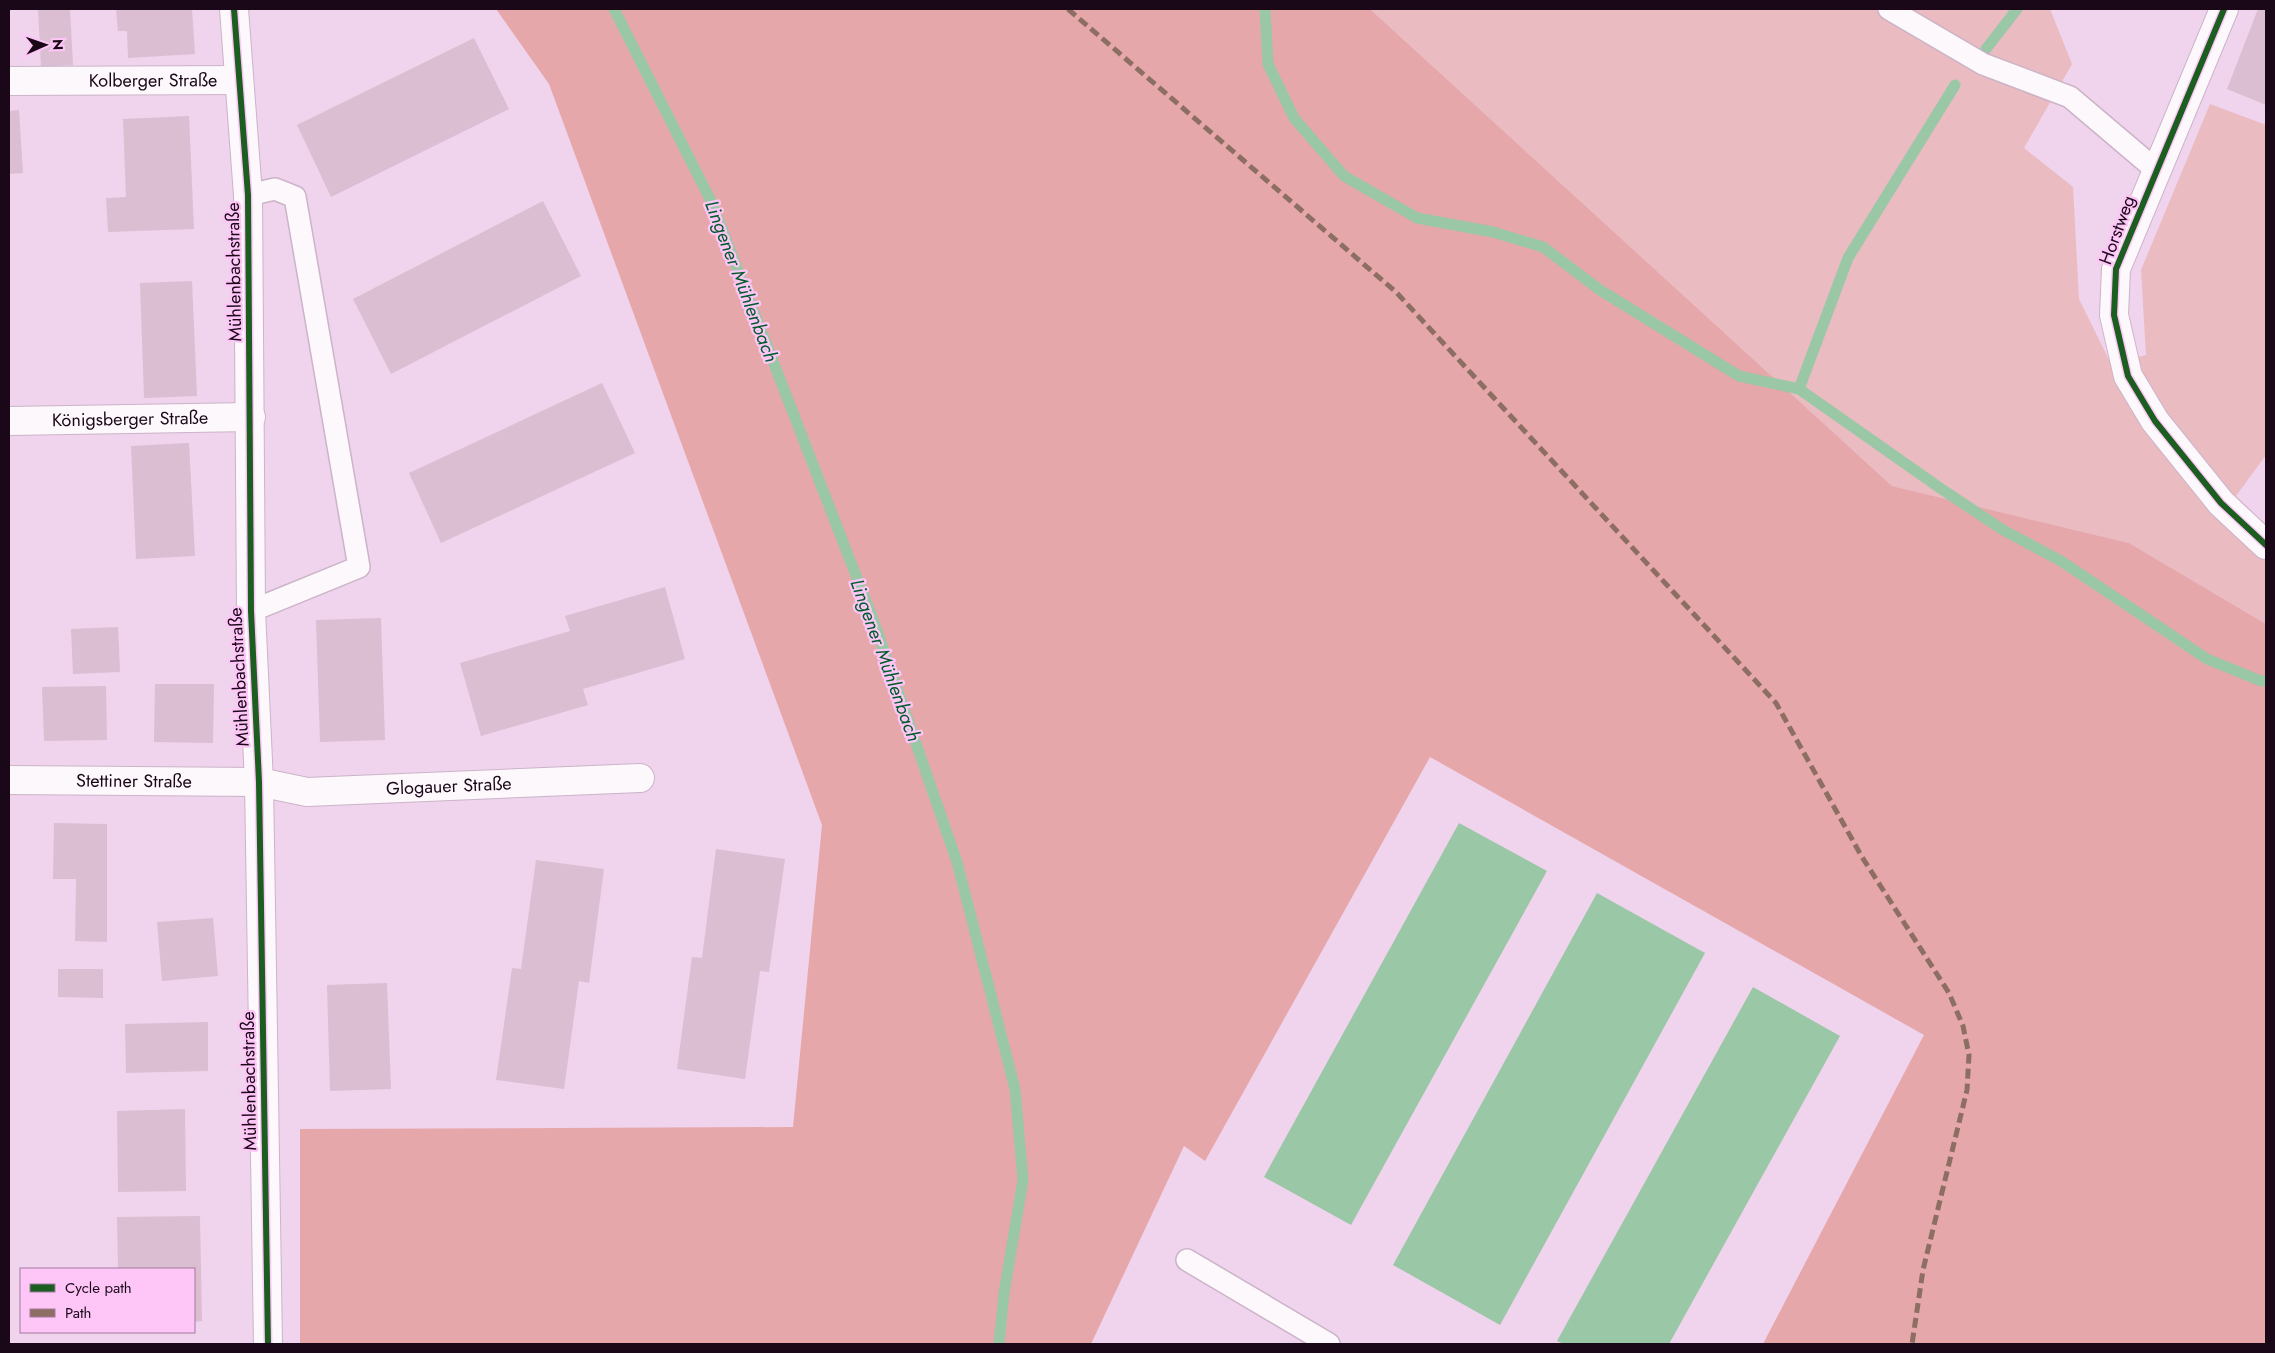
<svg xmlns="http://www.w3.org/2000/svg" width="2275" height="1353" viewBox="0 0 2275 1353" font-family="Jost,sans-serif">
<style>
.green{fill:#eabbc0}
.forest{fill:#e6a7aa}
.water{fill:#9ac7a6}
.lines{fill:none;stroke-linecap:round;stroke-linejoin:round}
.stream{stroke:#9ac7a6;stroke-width:11}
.building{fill:#dbbed2}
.lane-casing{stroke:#cbb4c8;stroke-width:24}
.street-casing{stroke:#cbb4c8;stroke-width:30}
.lane{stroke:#fdf8fc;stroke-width:21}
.street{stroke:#fdf8fc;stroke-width:28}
.quiet{stroke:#8d6e63;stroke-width:5;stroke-dasharray:10 5;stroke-linecap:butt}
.cycleway-casing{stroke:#fdc6f6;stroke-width:9}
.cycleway{stroke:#1b5e20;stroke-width:6}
.labels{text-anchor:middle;stroke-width:4.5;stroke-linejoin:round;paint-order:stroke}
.street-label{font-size:18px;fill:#1a0819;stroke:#fdc6f6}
.water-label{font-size:19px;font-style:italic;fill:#005d29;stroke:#fdc6f6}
</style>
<rect width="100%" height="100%" fill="#f0d3ed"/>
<path class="green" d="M1370 9H2050L2072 64 2024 148 2073 187 2079 299 2111 364 2146 355 2141 270 2210 104 2266 125V455L2236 496 2266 525V624L2129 543 1892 486Z"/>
<path class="forest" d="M496 9H1370L1892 486 2129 543 2266 624V1344H1763L1924 1035 1430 757 1205 1161 1184 1146 1091 1344H300V1129L793 1127 822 825 549 84Z"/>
<path class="water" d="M1459 823 1547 871 1351 1225 1264 1177Z
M1597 893 1705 953 1500 1325 1393 1265Z
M1753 987 1840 1036 1669 1344H1564L1557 1341Z"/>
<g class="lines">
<path class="stream" d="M614 9 711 201 874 622 957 862 1015 1089 1023 1180 1004 1293 999 1344
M1265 9 1268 64 1294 118 1344 176 1417 218 1493 232 1543 247 1600 290 1739 376 1799 389 1940 488 2003 530 2061 561 2207 659 2261 681H2266
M1986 49 2017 9
M1799 389 1848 258 1955 85"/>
</g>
<path class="building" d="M38 9H70L73 65 41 67Z
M116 9H192L195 54 128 58 127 31H118Z
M2258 9H2266V105L2227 89Z
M474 38 509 109 331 197 297 125Z
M19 110 23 173 9 174V111Z
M189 116 194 229 108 232 106 198 126 197 123 119Z
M543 201 581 276 391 374 353 299Z
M192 281 197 396 144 398 140 283Z
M602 383 635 453 441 543 409 473Z
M189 443 195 556 136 559 131 446Z
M665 587 685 659 583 689 588 705 481 736 460 663 570 631 565 616Z
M381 618 385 740 320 742 316 620Z
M118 627 120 672 73 674 71 629Z
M155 684H214L213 743 154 742Z
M106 686 107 740 44 741 42 687Z
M54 823 107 824V942L75 941 76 879H53Z
M716 849 785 859 769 972 760 971 745 1079 677 1069 692 957 702 958Z
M536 860 604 869 589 983 579 981 564 1089 496 1080 512 968 521 969Z
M213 918 218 976 162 981 157 922Z
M58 969H103V998L58 997Z
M387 983 391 1089 330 1091 327 985Z
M208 1022V1071L126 1073 125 1024Z
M185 1109 186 1191 118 1192 117 1111Z
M200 1216 202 1321 194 1322V1269H118L117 1217Z"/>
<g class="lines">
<defs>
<path id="lane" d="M1889 9 1983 64 2070 97 2156 170
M248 195 275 189 295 197 359 567 251 611
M1187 1260 1329 1344"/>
<g id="street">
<path d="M234 9 248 195 251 611 259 782 268 1344"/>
<path d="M2224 9 2116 269 2114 315 2128 376 2155 421 2221 503 2266 545"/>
<path id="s1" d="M9 81 238 80"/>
<path id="s2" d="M9 421 251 417"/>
<path id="s3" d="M9 780 259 782 307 792 640 778"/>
</g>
</defs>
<use href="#lane" class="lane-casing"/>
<use href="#street" class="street-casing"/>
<use href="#lane" class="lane"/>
<use href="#street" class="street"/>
<path class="quiet" d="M1068 9 1396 292 1776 703 1862 857 1949 993 1963 1026 1969 1055 1967 1090 1923 1270 1912 1344"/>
<defs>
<path id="cycleway" d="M234 9 248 195 251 611 259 782 268 1344
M2224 9 2116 269 2114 315 2128 376 2155 421 2221 503 2266 545"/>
</defs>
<use href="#cycleway" class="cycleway-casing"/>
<use href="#cycleway" class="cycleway"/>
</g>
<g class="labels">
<g class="street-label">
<text dy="6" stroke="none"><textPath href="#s1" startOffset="144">Kolberger Straße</textPath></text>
<text transform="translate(2117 230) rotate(-70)" y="6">Horstweg</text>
<text transform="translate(234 272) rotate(-91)" y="6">Mühlenbachstraße</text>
<text dy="6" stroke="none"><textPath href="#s2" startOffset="121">Königsberger Straße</textPath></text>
<text transform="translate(239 677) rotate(-93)" y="6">Mühlenbachstraße</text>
<text dy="6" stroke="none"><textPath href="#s3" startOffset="125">Stettiner Straße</textPath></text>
<text dy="6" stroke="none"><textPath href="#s3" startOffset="441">Glogauer Straße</textPath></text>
<text transform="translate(249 1081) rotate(-91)" y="6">Mühlenbachstraße</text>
</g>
<g class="water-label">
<text transform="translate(742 281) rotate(69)" y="7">Lingener Mühlenbach</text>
<text transform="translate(886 660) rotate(70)" y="7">Lingener Mühlenbach</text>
</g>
</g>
<rect width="2275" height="1353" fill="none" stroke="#1a0819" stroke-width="20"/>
<rect x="20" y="1268" width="175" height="65" fill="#fdc6f6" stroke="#a27a9e"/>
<rect x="30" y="1284" width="25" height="8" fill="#1b5e20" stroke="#a27a9e"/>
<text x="65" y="1293" font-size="15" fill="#1a0819">Cycle path</text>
<rect x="30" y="1309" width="25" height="8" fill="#8d6e63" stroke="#a27a9e"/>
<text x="65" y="1318" font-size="15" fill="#1a0819">Path</text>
<g transform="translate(45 45) rotate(88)" stroke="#fdc6f6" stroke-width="4" paint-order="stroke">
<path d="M0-4L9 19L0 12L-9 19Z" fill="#1a0819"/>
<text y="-8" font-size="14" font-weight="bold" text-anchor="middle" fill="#1a0819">N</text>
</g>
</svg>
